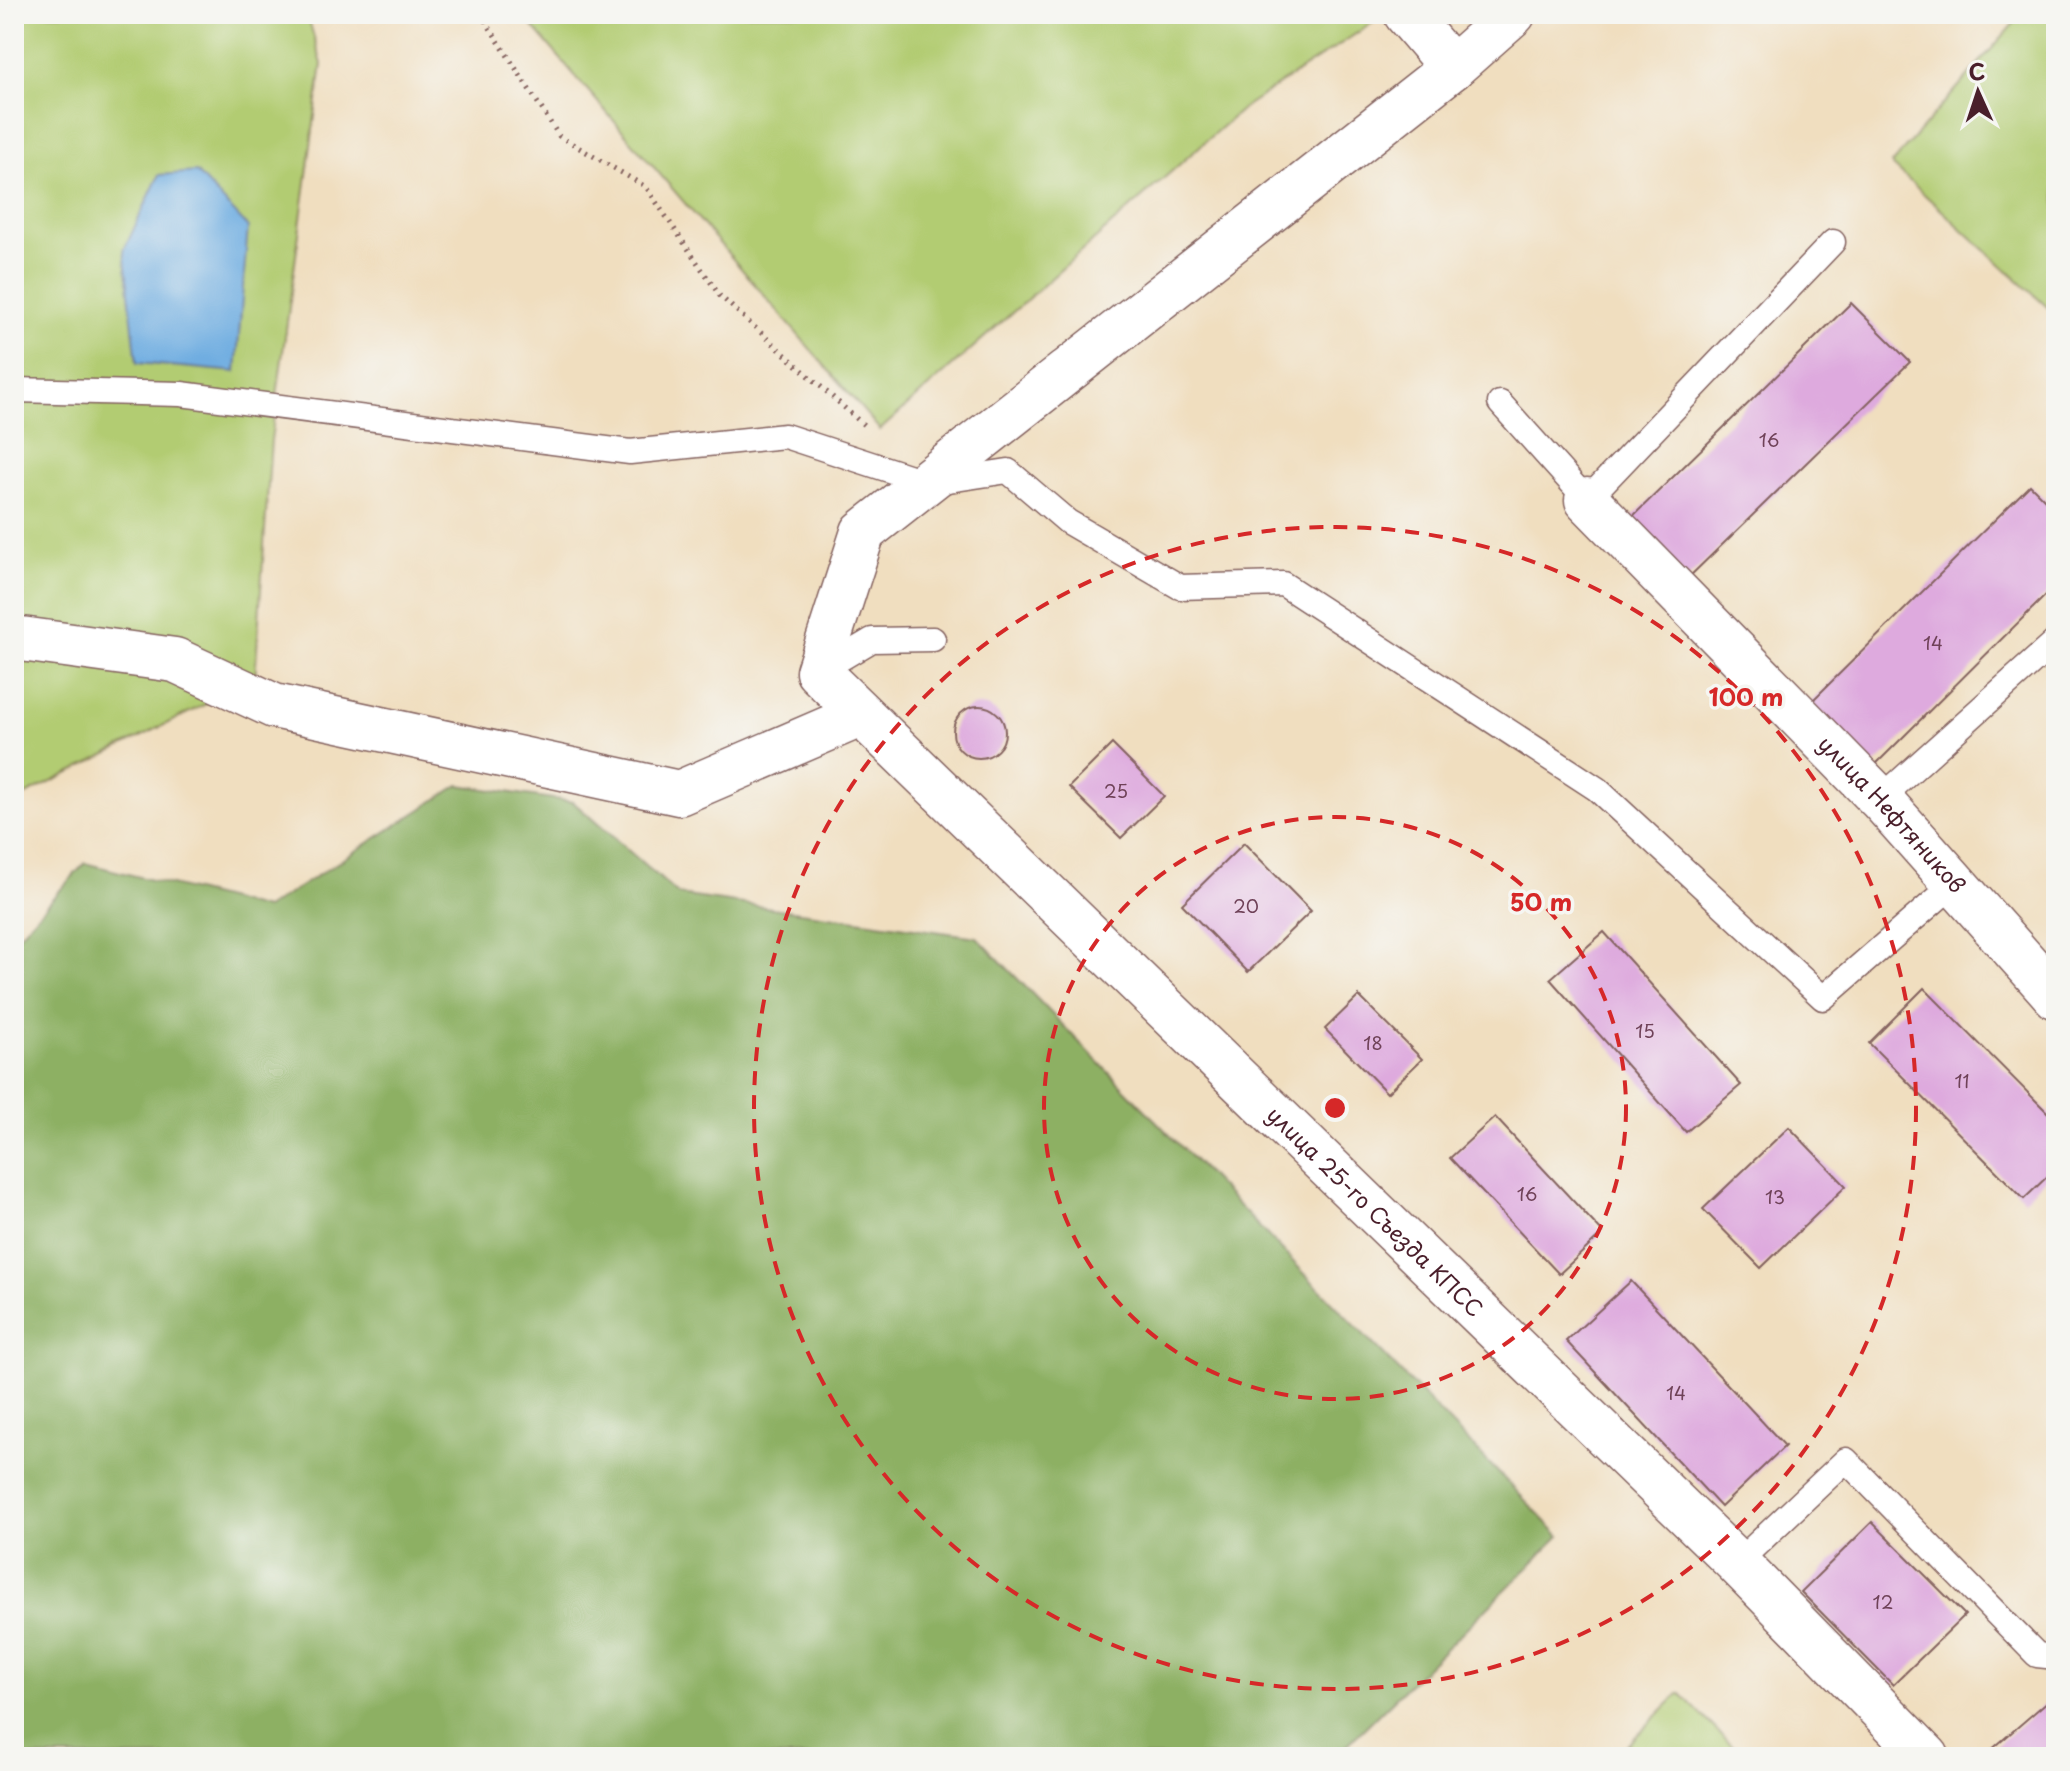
<svg xmlns="http://www.w3.org/2000/svg" width="2070" height="1771" viewBox="0 0 2070 1771" font-family="'Playpen Sans',sans-serif">
<style>
.green{fill:#b2cc72;stroke:#7e764e;stroke-width:2}
.forest{fill:#8db064;stroke:#6c6848;stroke-width:2}
.water{fill:#6fade1;stroke:#5c6686;stroke-width:2}
.building{fill:#deaade}
.lines{fill:none;stroke-linecap:round;stroke-linejoin:round}
.service-casing{stroke:#84625f;stroke-width:27}
.minor-casing{stroke:#84625f;stroke-width:47}
.path{stroke:#84625f;stroke-width:5;stroke-dasharray:2 6;stroke-linecap:butt}
.service{stroke:#fff;stroke-width:24}
.minor{stroke:#fff;stroke-width:44}
.ring{fill:none;stroke:#d62828;stroke-width:4;stroke-dasharray:14 10}
.labels{text-anchor:middle;stroke-width:7;stroke-linejoin:round;paint-order:stroke}
.number-label{font-size:18px;fill:#6f4258}
.street-label{font-size:22px;fill:#4a1f2b;stroke:#f6f6f2}
.centre{fill:#d62828;stroke:#f6f6f2;stroke-width:4}
.ring-label{font-size:24px;text-anchor:middle;font-weight:bold;fill:#d62828;stroke:#f6f6f2;stroke-width:7;stroke-linejoin:round;paint-order:stroke}
</style>
<rect width="100%" height="100%" fill="#f6f6f2"/>
<filter id="ink" filterUnits="userSpaceOnUse"><feTurbulence type="fractalNoise" baseFrequency=".0125" numOctaves="2"/><feDisplacementMap in="SourceGraphic" scale="16" xChannelSelector="R" yChannelSelector="G"/><feConvolveMatrix kernelMatrix="1 2 1 2 8 2 1 2 1" color-interpolation-filters="sRGB"/></filter>
<filter id="wash" filterUnits="userSpaceOnUse"><feTurbulence type="fractalNoise" baseFrequency=".006" numOctaves="4" result="noise"/><feDisplacementMap in="SourceGraphic" scale="32" xChannelSelector="R" yChannelSelector="G"/><feGaussianBlur stdDeviation="1.8" result="paint"/><feColorMatrix in="noise" values="0 0 0 0 0 0 0 0 0 0 0 0 0 0 0 0 0 1.4 0 .05"/><feComposite in="paint" operator="in"/></filter>
<g filter="url(#wash)">
<rect width="100%" height="100%" fill="#f0debf"/>
<path class="green" d="M14 14H307L322 64 271 440 255 679 14 801Z
M522 14H1386L1243 108 880 430Z
M2022 14H2056V315L1891 164Z
M1680 1693 1743 1757H1615Z"/>
<path class="forest" d="M459 785 573 802 679 895 977 937 1560 1536 1335 1757H14V940L85 863 265 909Z"/>
<path class="water" d="M196 172 248 227 236 372 137 363 124 250 159 175Z"/>
<g id="blocks">
<path class="building" d="M1851 303 1910 362 1687 579 1629 520Z
M2030 485 2056 511V585L1873 767 1810 703Z
M953 732a26 26 0 1 1 52 0a26 26 0 1 1-52 0Z
M1112 744 1164 796 1121 838 1069 787Z
M1244 843 1311 911 1248 972 1182 904Z
M1604 932 1741 1085 1686 1132 1550 979Z
M1924 988 2056 1121V1168L2024 1199 1869 1043Z
M1359 996 1422 1059 1387 1093 1325 1029Z
M1495 1117 1603 1233 1559 1274 1450 1158Z
M1789 1127 1846 1186 1761 1268 1703 1209Z
M1631 1281 1785 1446 1721 1507 1566 1341Z
M1872 1522 1965 1615 1893 1685 1801 1592Z
M2056 1694V1757H1983Z"/>
</g>
</g>
<g filter="url(#ink)">
<use href="#blocks" fill-opacity="0" stroke="#84625f" stroke-width="2"/>
<g class="lines">
<defs>
<path id="service" d="M14 390 181 394 630 452 785 436 929 483 1008 471 1068 522 1180 587 1283 584 1597 789 1823 998 1954 884
M1500 403 1587 500 1833 242
M820 671 872 640 933 639
M1880 799 2056 641
M1737 1563 1846 1460 2037 1655 2056 1657"/>
<g id="minor">
<path d="M1406 14 1452 68"/>
<path id="s1" d="M1513 14 1452 68 863 532 818 672 1737 1563 1927 1757"/>
<path id="s2" d="M1587 500 1880 799 2056 997"/>
<path d="M14 638 175 660 274 706 679 793 860 715"/>
</g>
</defs>
<use href="#service" class="service-casing"/>
<use href="#minor" class="minor-casing"/>
<path class="path" d="M481 14 559 136 646 187 720 296 867 428"/>
<use href="#service" class="service"/>
<use href="#minor" class="minor"/>
</g>
</g>
<g class="ring">
<circle cx="1335" cy="1108" r="291"/>
<circle cx="1335" cy="1108" r="581"/>
</g>
<g class="labels">
<g class="number-label">
<text x="1769" y="447">16</text>
<text x="1933" y="650">14</text>
<text x="1116" y="798">25</text>
<text x="1246" y="913">20</text>
<text x="1645" y="1038">15</text>
<text x="1373" y="1050">18</text>
<text x="1962" y="1088">11</text>
<text x="1527" y="1201">16</text>
<text x="1775" y="1204">13</text>
<text x="1676" y="1400">14</text>
<text x="1883" y="1609">12</text>
</g>
<g class="street-label">
<text dy="8" stroke="none"><textPath href="#s2" startOffset="438">улица Нефтяников</textPath></text>
<text dy="8" stroke="none"><textPath href="#s1" startOffset="1754">улица 25-го Съезда КПСС</textPath></text>
</g>
</g>
<circle cx="1335" cy="1108" r="12" class="centre"/>
<g class="ring-label">
<text x="1746" y="706">100 m</text>
<text x="1541" y="911">50 m</text>
</g>
<rect width="2070" height="1771" fill="none" stroke="#f6f6f2" stroke-width="48"/>
<g transform="translate(1978 92) rotate(357)" stroke="#f6f6f2" stroke-width="6" paint-order="stroke">
<path d="M0-6L14 30L0 20L-14 30Z" fill="#4a1f2b"/>
<text y="-12" font-size="22" font-weight="bold" text-anchor="middle" fill="#4a1f2b">С</text>
</g>
</svg>
